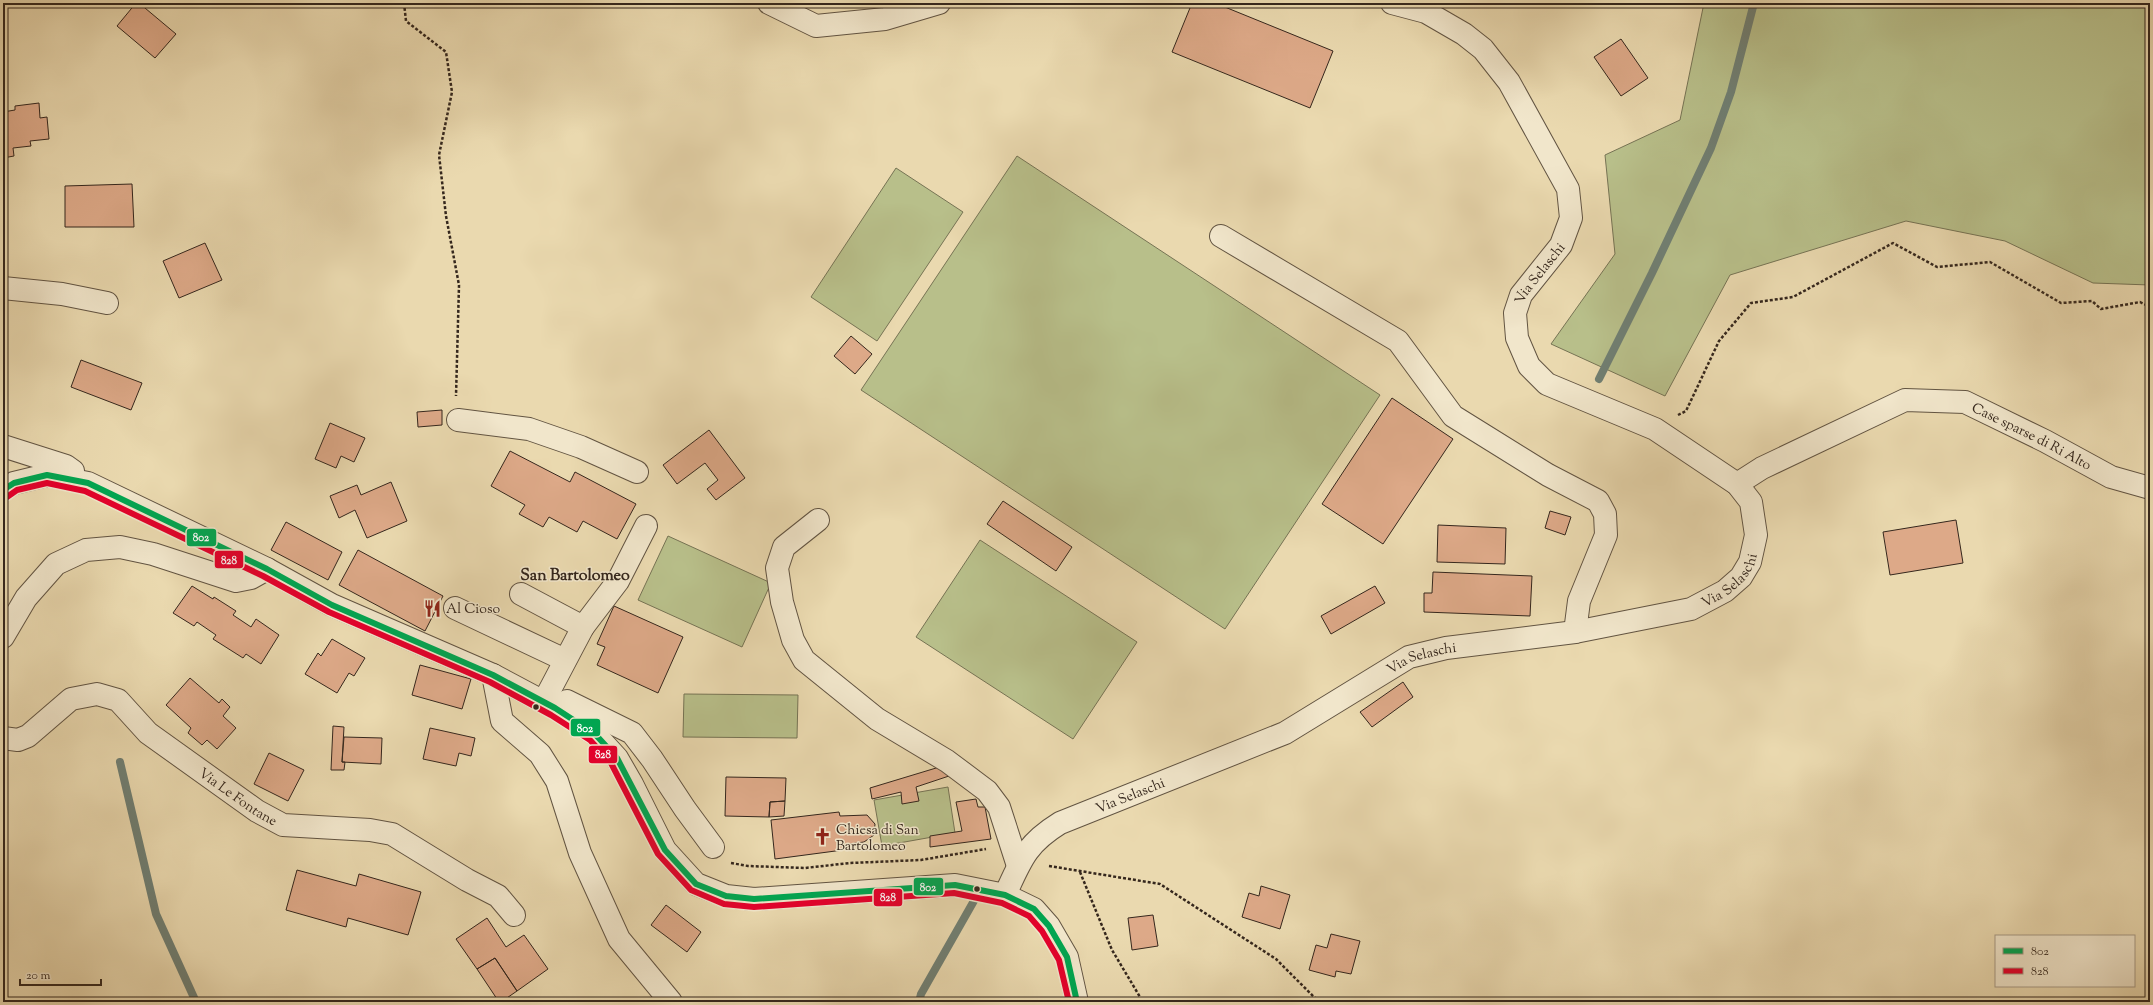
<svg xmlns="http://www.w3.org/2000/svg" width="2153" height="1005" viewBox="0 0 2153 1005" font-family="'Sorts Mill Goudy',serif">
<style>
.green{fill:#b8bf8a;stroke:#767354}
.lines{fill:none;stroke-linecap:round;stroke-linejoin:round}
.stream{stroke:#707f73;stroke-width:8}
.building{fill:#dda988;stroke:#35271d}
.minor-casing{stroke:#625442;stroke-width:24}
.path{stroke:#35271d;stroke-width:2.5;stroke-dasharray:3 2;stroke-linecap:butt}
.minor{stroke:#f1e6cb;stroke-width:22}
.bus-1-casing{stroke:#f1e6cb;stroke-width:9}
.bus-2-casing{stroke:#f1e6cb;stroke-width:9}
.bus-1{stroke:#00a651;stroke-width:6}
.bus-2{stroke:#e4002b;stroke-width:6}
.bus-dot{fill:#35271d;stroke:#f1e6cb;stroke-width:1.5}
.labels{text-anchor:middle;stroke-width:3;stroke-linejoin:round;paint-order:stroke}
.street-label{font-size:14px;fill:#35271d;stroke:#f1e6cb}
.poi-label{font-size:14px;fill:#35271d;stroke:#f1e6cb;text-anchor:start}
.quarter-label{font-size:16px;font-weight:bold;fill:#35271d;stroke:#f1e6cb}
.line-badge{stroke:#f1e6cb;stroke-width:1.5}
.badge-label{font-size:11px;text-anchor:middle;font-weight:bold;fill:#fff}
</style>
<rect width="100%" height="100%" fill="#ead9af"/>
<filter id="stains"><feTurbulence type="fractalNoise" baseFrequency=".005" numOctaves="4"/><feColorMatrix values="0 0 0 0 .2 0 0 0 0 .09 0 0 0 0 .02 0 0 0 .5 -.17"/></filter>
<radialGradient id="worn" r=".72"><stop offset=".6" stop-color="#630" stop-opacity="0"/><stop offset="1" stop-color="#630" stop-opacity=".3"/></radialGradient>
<path class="green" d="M1704 3H2150V285L2093 283 2005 241 1906 221 1730 275 1665 396 1551 344 1615 254 1605 155 1680 120Z
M1017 156 1380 395 1225 629 861 390Z
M896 168 963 212 877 341 811 297Z
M668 536 771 583 742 647 638 600Z
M980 540 1137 642 1073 739 916 637Z
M684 694 798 695 797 738 683 737Z
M948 787 955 833 882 846 874 800Z"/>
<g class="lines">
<path class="stream" d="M1599 379 1652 273 1711 148 1731 92 1754 3
M120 762 156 914 196 1002
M919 1002 921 994 975 899"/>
</g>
<path class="building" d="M136 3H139L176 34 155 58 117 26Z
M1192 3H1215L1333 51 1310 108 1172 52Z
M1621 39 1648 78 1621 96 1594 57Z
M39 103 40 118 47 117 49 139 30 141 31 146 13 148 14 156 3 158V112L15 110V106Z
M132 184 134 227H65V186Z
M205 243 222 280 179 298 163 261Z
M851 336 872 354 855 374 834 356Z
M81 360 142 383 131 410 71 387Z
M1392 398 1453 439 1383 544 1322 504Z
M442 410V425L418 427 417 412Z
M330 423 365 438 354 462 341 456 336 468 315 459Z
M709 430 745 478 716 500 707 489 718 480 705 463 677 484 663 465Z
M510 451 570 482 575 472 636 504 617 539 583 521 577 532 549 517 543 527 519 514 525 505 491 486Z
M391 482 407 521 367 538 355 510 339 518 330 496 357 485 361 495Z
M1003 501 1072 547 1056 571 987 524Z
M1550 511 1571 517 1565 535 1545 528Z
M1956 520 1963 563 1890 575 1883 532Z
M286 522 342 552 328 580 271 550Z
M1438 525 1506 528 1505 564 1437 562Z
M358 550 443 596 425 631 339 585Z
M1433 572 1532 576 1530 616 1424 612V593H1432Z
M192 586 213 599 214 597 236 611 233 615 251 627 256 619 279 635 261 664 246 654 243 658 213 639 216 635 197 622 194 626 173 613Z
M1375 586 1385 603 1331 634 1321 616Z
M614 606 683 637 658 693 597 665 605 647 597 644Z
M332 639 365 658 354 676 349 673 337 693 305 674 318 653 321 656Z
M420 665 471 679 462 709 412 695Z
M190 678 219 703 222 699 230 707 223 716 236 728 217 749 207 740 202 745 188 733 191 728 166 705Z
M1403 682 1413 697 1372 727 1360 712Z
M333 726 344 727 342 762H345L344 770H331Z
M430 728 475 738 471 756 459 753 456 766 423 759Z
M344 737 382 738 381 764 342 762Z
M269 753 304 770 288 801 254 784Z
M946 765 949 776 916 787 919 801 902 804 901 792 872 799 870 788Z
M726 777 786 778 785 801 770 802 769 817 725 816Z
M976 799 978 807H985L991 839 930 847V836L962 831 956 802Z
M785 801 784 816 769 817 770 802Z
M839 812 840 816 867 815 875 824 874 835 864 842 842 845 843 850 775 859 771 820Z
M297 870 356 886 359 874 421 892 408 935 348 918 346 927 286 910Z
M1261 886 1290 895 1280 929 1242 917 1249 893 1259 896Z
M666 905 701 932 687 952 651 925Z
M1153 915 1158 946 1132 950 1128 918Z
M487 918 506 947 524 935 548 969 517 991 495 958 477 969 456 939Z
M1331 934 1360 941 1351 974 1336 971 1335 977 1309 970 1316 945 1327 948Z
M495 958 517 991 501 1002H499L477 969Z"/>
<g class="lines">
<defs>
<g id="minor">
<path d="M769 3 816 26 885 19 939 3"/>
<path d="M1221 236 1398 341 1453 416 1548 475 1598 501 1605 514 1606 535 1579 601 1575 632"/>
<path d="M3 288 62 294 107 303"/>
<path d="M458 420 529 429 581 447 637 472"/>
<path d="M3 446 66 466 73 471"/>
<path id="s1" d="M1737 484 1762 468 1905 400 1965 402 2045 441 2111 477 2150 488"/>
<path d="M3 490 14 483 47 475 88 483 267 569 332 605 493 675 555 708 595 734 617 758 632 784 665 850 696 884 726 896 754 899 955 885 1005 895 1034 909 1049 926 1067 957 1077 1002"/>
<path d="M818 520 784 547 777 568 782 602 793 640 804 660 877 719 947 761 987 791 999 807 1018 866"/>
<path d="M521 594 583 627"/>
<path d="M455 608 565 660"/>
<path d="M3 637 26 598 56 564 86 550 120 547 153 554 236 581 251 578 267 569"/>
<path d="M493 675 502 721 540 754 557 781 580 853 619 939 671 1002"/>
<path d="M544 701 583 627 618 581 646 526"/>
<path d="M567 701 632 733 652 759 685 809 713 847"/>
<path id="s2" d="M3 738 18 740 28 736 71 699 97 694 118 700 148 733 257 811 283 825 370 830 392 834 467 880 498 896 514 915"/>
<path id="s3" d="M1005 895C1021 860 1026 844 1060 823L1285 733 1409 657 1446 648 1575 632 1691 609 1725 591 1741 577 1750 562 1756 535 1751 502 1737 484 1655 429 1547 384 1529 366 1517 338 1515 313 1521 295 1561 245 1571 218 1568 189 1509 82 1483 49 1464 34 1426 12 1392 3"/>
</g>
</defs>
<use href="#minor" class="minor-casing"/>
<path class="path" d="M404 3 406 21 446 52 452 92 439 155 446 216 459 285 456 396
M1678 415 1686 411 1719 341 1751 303 1793 297 1893 243 1937 267 1990 262 2061 303 2092 301 2101 309 2140 302 2150 307
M731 863 748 866 805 868 850 863 921 860 986 849
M1049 866 1160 884 1276 959 1319 1002
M1080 872 1112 950 1143 1002"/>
<use href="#minor" class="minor"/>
<defs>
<path id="bus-1" d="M3 490 14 483 47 475 88 483 267 569 332 605 493 675 555 708 595 734 617 758 665 850 696 884 726 896 754 899 955 885 1005 895 1034 909 1049 926 1067 957 1077 1002"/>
<path id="bus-2" d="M7 497 17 490 47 483 85 491 263 576 329 612 490 682 551 715 590 740 611 763 658 854 691 890 724 904 754 907 954 893 1002 903 1029 916 1042 931 1059 960 1069 1002"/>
</defs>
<use href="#bus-1" class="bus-1-casing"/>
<use href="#bus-2" class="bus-2-casing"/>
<use href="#bus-1" class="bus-1"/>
<use href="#bus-2" class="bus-2"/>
</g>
<defs>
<symbol id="restaurant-bare" viewBox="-9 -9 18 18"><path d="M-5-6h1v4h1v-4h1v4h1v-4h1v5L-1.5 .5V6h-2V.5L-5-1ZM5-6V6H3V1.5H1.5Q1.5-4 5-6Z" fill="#8f2418" stroke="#f1e6cb" stroke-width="2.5" paint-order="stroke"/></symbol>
<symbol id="church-bare" viewBox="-9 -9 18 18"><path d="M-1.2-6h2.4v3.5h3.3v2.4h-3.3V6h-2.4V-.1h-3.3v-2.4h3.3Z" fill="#8f2418" stroke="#f1e6cb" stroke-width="2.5" paint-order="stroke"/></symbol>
</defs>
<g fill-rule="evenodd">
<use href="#restaurant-bare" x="420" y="596" width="25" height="25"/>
<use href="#church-bare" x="810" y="824" width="25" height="25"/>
</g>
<g class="bus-dot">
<circle cx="536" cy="707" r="3.5"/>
<circle cx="977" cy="889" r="3.5"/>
</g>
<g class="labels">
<g class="street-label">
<text dy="5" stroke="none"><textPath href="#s3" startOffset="1272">Via Selaschi</textPath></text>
<text dy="5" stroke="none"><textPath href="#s1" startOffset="323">Case sparse di Ri Alto</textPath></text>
<text dy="5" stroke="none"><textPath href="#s3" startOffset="816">Via Selaschi</textPath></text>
<text dy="5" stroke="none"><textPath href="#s3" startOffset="492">Via Selaschi</textPath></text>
<text dy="5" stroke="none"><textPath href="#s3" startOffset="168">Via Selaschi</textPath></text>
<text dy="5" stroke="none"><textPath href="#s2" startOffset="286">Via Le Fontane</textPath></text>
</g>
<g class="poi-label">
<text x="446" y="613">Al Cioso</text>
<text x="836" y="834">Chiesa di San<tspan x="836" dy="16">Bartolomeo</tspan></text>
</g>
<g class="quarter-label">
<text x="575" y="580">San Bartolomeo</text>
</g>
</g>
<g class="line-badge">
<rect x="186" y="528" width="31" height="19" rx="4" fill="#00a651"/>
<rect x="214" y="550" width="30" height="19" rx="4" fill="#e4002b"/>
<rect x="570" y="718" width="31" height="19" rx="4" fill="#00a651"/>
<rect x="588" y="745" width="30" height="19" rx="4" fill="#e4002b"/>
<rect x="913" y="877" width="31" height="19" rx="4" fill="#00a651"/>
<rect x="873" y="888" width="30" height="19" rx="4" fill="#e4002b"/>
</g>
<g class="badge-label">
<text x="201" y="541">802</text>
<text x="229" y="564">828</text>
<text x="585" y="732">802</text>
<text x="603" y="758">828</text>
<text x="928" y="891">802</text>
<text x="888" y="901">828</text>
</g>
<rect width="2153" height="1005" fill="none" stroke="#ead9af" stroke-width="16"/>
<rect x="4" y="4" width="2145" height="997" fill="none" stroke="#35271d" stroke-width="2"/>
<rect x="8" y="8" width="2137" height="989" fill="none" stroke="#35271d"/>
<rect x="1995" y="935" width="140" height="52" fill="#f1e6cb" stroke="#a69a85"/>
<rect x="2003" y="948" width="20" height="6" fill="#00a651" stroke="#a69a85"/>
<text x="2031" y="955" font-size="12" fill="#35271d">802</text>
<rect x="2003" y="968" width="20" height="6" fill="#e4002b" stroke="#a69a85"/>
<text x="2031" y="975" font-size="12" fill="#35271d">828</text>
<path d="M20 979v6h81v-6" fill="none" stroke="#35271d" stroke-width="2"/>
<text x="26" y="979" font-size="12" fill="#35271d" stroke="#f1e6cb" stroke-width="3" paint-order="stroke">20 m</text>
<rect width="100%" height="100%" filter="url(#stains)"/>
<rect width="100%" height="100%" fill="url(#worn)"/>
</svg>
